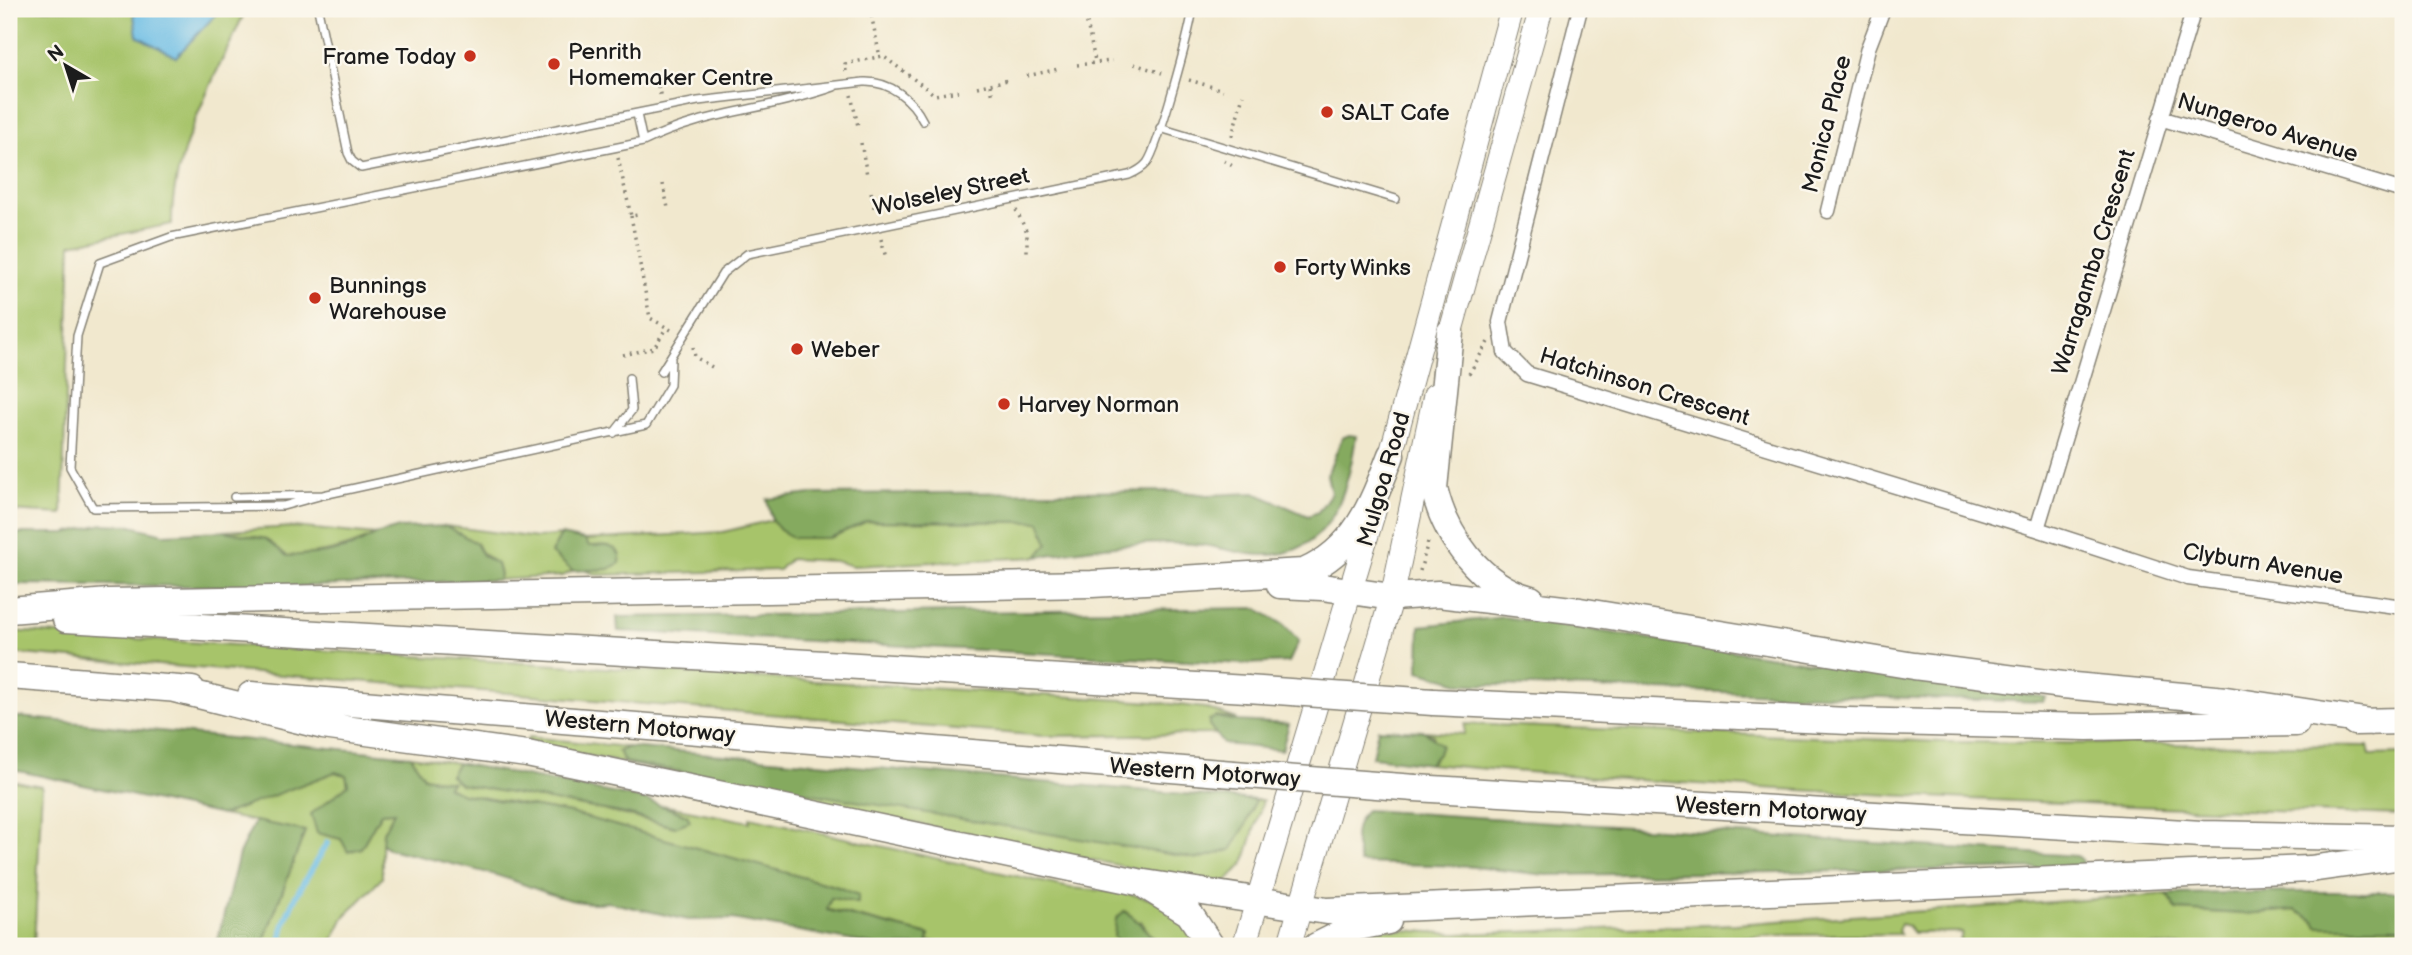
<svg xmlns="http://www.w3.org/2000/svg" width="2412" height="955" viewBox="0 0 2412 955" font-family="'Balsamiq Sans',sans-serif">
<style>
.green{fill:#a7c46b;stroke:#627044;stroke-width:2}
.forest{fill:#85aa5f;stroke:#50633e;stroke-width:2}
.water{fill:#68bbe4;stroke:#426c80;stroke-width:2}
.lines{fill:none;stroke-linecap:round;stroke-linejoin:round}
.stream{stroke:#68bbe4;stroke-width:6}
.service-casing{stroke:#868275;stroke-width:10}
.minor-casing{stroke:#868275;stroke-width:17}
.primary-casing{stroke:#868275;stroke-width:25}
.motorway-casing{stroke:#868275;stroke-width:29}
.path{stroke:#868275;stroke-width:3.5;stroke-dasharray:2 5;stroke-linecap:butt}
.service{stroke:#fff;stroke-width:7}
.minor{stroke:#fff;stroke-width:14}
.primary{stroke:#fff;stroke-width:23}
.motorway{stroke:#fff;stroke-width:26}
.motorway-bridge-casing{stroke:#868275;stroke-width:29;stroke-linecap:butt}
.motorway-bridge{stroke:#fff;stroke-width:26}
.poi-dot{fill:#c8321e;stroke:#fbf7ec;stroke-width:2.5}
.labels{text-anchor:middle;stroke-width:5;stroke-linejoin:round;paint-order:stroke}
.poi-label{font-size:23px;fill:#1c1c1c;stroke:#fbf7ec;text-anchor:start}
.street-label{font-size:23px;fill:#1c1c1c;stroke:#fbf7ec}
</style>
<rect width="100%" height="100%" fill="#fbf7ec"/>
<filter id="ink" filterUnits="userSpaceOnUse"><feTurbulence type="fractalNoise" baseFrequency=".0143" numOctaves="2"/><feDisplacementMap in="SourceGraphic" scale="14" xChannelSelector="R" yChannelSelector="G"/><feConvolveMatrix kernelMatrix="1 2 1 2 8 2 1 2 1" color-interpolation-filters="sRGB"/></filter>
<filter id="wash" filterUnits="userSpaceOnUse"><feTurbulence type="fractalNoise" baseFrequency=".00686" numOctaves="4" result="noise"/><feDisplacementMap in="SourceGraphic" scale="28" xChannelSelector="R" yChannelSelector="G"/><feGaussianBlur stdDeviation="1.57" result="paint"/><feColorMatrix in="noise" values="0 0 0 0 0 0 0 0 0 0 0 0 0 0 0 0 0 1.4 0 .05"/><feComposite in="paint" operator="in"/></filter>
<g filter="url(#wash)">
<rect width="100%" height="100%" fill="#f1e8ce"/>
<path class="green" d="M9 9H246C218 73 170 153 172 224L71 244 62 514 9 511Z
M772 520 780 530 794 537 830 538 867 521 1040 522 1048 543 1037 557 853 566 835 561 790 559 779 570 598 575 583 570 609 569V546H589L585 540 723 532Z
M446 526 537 538 561 535 552 553 573 571 563 576 498 580 500 575 497 564Z
M294 527 375 535C346 550 319 554 287 556L266 539 224 531Z
M9 631 1154 702 1205 708 1237 719 1216 717 1209 726 1216 734 1043 736 9 653Z
M1465 724 1944 742 2368 746 2370 755 2403 754V815C2078 806 1753 792 1429 764L1438 754 1433 735 1424 731 1464 734Z
M529 737 628 747 619 751 1246 825 1255 800H1263L1244 863 1227 881 1199 882 526 743Z
M411 756 458 763 450 775 675 827 687 815 662 805 750 822V817L1070 888 1122 892 1158 901 1198 938 1190 942 1192 946C1162 946 1157 947 1141 921L1114 936 1122 946H956L928 941 929 935 826 909 831 898 857 903 858 895 838 887 570 813 463 794 447 787 451 782 424 777Z
M335 772 346 775 348 785 317 833 341 839 348 851 361 848 381 813 394 811 382 844V878L344 917 330 946H262L305 831 222 815Z
M9 780 42 786 34 946H9Z
M2167 894 2177 910 2243 914 2296 910 2315 921 2318 927H2403V946H1959L1962 932 1913 933 1908 926 1901 924 1898 930 1900 934 1784 935 1531 946H1333L1375 928 1456 934 1600 929 1736 924Z"/>
<path class="forest" d="M1349 435 1356 436C1348 493 1330 558 1260 555 1237 554 1215 545 1192 544 1141 541 1086 548 1037 557L1048 543 1040 522 867 521 830 538H794L780 530 772 520 767 499 811 494 1176 491 1208 495 1255 493 1308 516 1318 512 1331 493 1327 475 1342 438Z
M103 524 127 525 164 534 224 531 266 539 287 556 326 553 352 547 375 535 399 528 446 526 476 543 482 555 497 564 500 575 498 580 279 587 9 584V544L19 533H66Z
M561 535 585 540 589 546C603 545 623 544 620 563L609 569 573 571 551 553Z
M1256 608 1284 625 1299 641 1289 662 1244 664 618 631 617 617Z
M1504 617 2045 697 2043 702 1462 684 1419 671 1420 626Z
M9 716 411 756 424 777 452 782 447 787 463 794 570 813 838 887 858 895V903L831 898 827 910 929 935 927 946H882L732 919 688 920 608 902C570 908 534 886 499 876 463 866 426 858 389 849L382 844 383 832 394 812 381 813 361 848 348 852 341 839 317 833 311 814 348 785 346 775 335 772 222 815 9 769Z
M1216 717 1237 721 1289 724 1282 750 1224 744 1209 725V720Z
M1378 729 1424 731 1441 745 1438 754 1429 764 1372 757Z
M628 747 1255 800 1246 825 1231 850 1198 859 624 762 619 751Z
M458 763 643 799 687 815 690 821 675 827 626 814 460 784 450 775Z
M1366 810 2077 856 2082 861 2081 868 1546 875 1465 866 1360 863C1354 841 1351 828 1366 810Z
M255 821 305 831 262 946H216L239 854Z
M2299 892H2403V927H2318L2315 921 2295 910 2243 914 2177 910 2167 894Z
M1124 911C1144 922 1146 936 1164 946H1122L1114 936 1116 919Z"/>
<path class="water" d="M133 9H221L176 57 137 36Z"/>
<g class="lines">
<path class="stream" d="M280 946C282 910 310 874 327 843"/>
</g>
</g>
<g filter="url(#ink)">
<g class="lines">
<defs>
<path id="service" d="M318 9 348 153 352 161 361 168 698 101 864 82C890 81 912 99 923 121
M637 114 643 142
M1160 128 1396 199
M661 372 723 273 747 254 1129 175C1136 172 1142 169 1147 163 1159 146 1189 34 1193 9
M614 433 632 410 629 378
M323 495 283 506 93 508 70 467 77 336 100 263 171 237 643 142C705 111 770 110 834 87
M234 497 323 495 646 425 670 385 671 359"/>
<path id="minor" d="M1580 9 1500 322 1505 352 1527 374 2037 529 2188 578 2403 607
M2160 118 2403 191
M1828 211 1868 48 1883 9
M2037 529 2194 9"/>
<path id="primary" d="M1446 348 1541 9
M1386 472 1512 9
M1244 946 1375 508
M1289 946 1392 597 1435 395"/>
<path id="motorway" d="M1450 332 1434 488C1445 536 1480 586 1531 599
M1280 585 1322 587 1392 597 1438 594 1580 611 1914 666 2063 685 2226 700 2371 722
M9 610 109 602 1092 584 1304 572C1356 549 1372 505 1391 455
M66 619 1247 689
M9 676 192 690
M174 689 323 726 527 754 1138 882 1327 911 2310 869 2403 856
M251 695 1221 773
M1433 702 1849 721 2087 727 2296 723
M2355 722 2403 721
M1415 788 2202 834 2403 838
M1147 887 1189 913 1211 946
M1317 946 1353 928 1388 921"/>
</defs>
<use href="#service" class="service-casing"/>
<use href="#minor" class="minor-casing"/>
<use href="#primary" class="primary-casing"/>
<use href="#motorway" class="motorway-casing"/>
<path class="path" d="M870 9 880 57
M1084 9 1095 61
M1134 64 1162 73
M1077 65 1112 61
M846 71 845 64 883 56 935 95 958 91
M1027 76 1058 69
M1189 80 1223 90
M990 85 993 96
M658 86 661 98
M977 87 1008 80
M851 95 858 126
M1232 136 1243 95
M861 143 867 175
M618 158 631 216 638 215
M1224 161 1236 168
M663 184 668 208
M871 192 875 212
M1016 210 1027 232V255
M631 216 650 318 671 330
M881 239 886 258
M693 347 695 357 712 367
M623 355 654 348 666 328
M1469 374 1488 342
M1420 571 1429 538"/>
<use href="#service" class="service"/>
<use href="#minor" class="minor"/>
<use href="#primary" class="primary"/>
<use href="#motorway" class="motorway"/>
<defs>
<path id="motorway-bridge" d="M1247 689 1433 702
M1221 773 1415 788"/>
</defs>
<use href="#motorway-bridge" class="motorway-bridge-casing"/>
<use href="#motorway-bridge" class="motorway-bridge"/>
</g>
</g>
<g class="poi-dot">
<circle cx="470" cy="56" r="7"/>
<circle cx="554" cy="64" r="7"/>
<circle cx="1327" cy="112" r="7"/>
<circle cx="1280" cy="267" r="7"/>
<circle cx="315" cy="298" r="7"/>
<circle cx="797" cy="349" r="7"/>
<circle cx="1004" cy="404" r="7"/>
</g>
<g class="labels">
<g class="poi-label">
<text x="568" y="59">Penrith<tspan x="568" dy="26">Homemaker Centre</tspan></text>
<text x="456" y="64" text-anchor="end">Frame Today</text>
<text x="1341" y="120">SALT Cafe</text>
<text x="1294" y="275">Forty Winks</text>
<text x="329" y="293">Bunnings<tspan x="329" dy="26">Warehouse</tspan></text>
<text x="811" y="357">Weber</text>
<text x="1018" y="412">Harvey Norman</text>
</g>
<g class="street-label">
<text transform="translate(1826 124) rotate(-76)" y="8">Monica Place</text>
<text transform="translate(2268 127) rotate(17)" y="8">Nungeroo Avenue</text>
<text transform="translate(951 191) rotate(-12)" y="8">Wolseley Street</text>
<text transform="translate(2093 262) rotate(-73)" y="8">Warragamba Crescent</text>
<text transform="translate(1645 386) rotate(17)" y="8">Hatchinson Crescent</text>
<text transform="translate(1383 479) rotate(-74)" y="8">Mulgoa Road</text>
<text transform="translate(2263 563) rotate(9)" y="8">Clyburn Avenue</text>
<text transform="translate(640 726) rotate(5)" y="8">Western Motorway</text>
<text transform="translate(1205 772) rotate(4)" y="8">Western Motorway</text>
<text transform="translate(1771 809) rotate(3)" y="8">Western Motorway</text>
</g>
</g>
<rect width="2412" height="955" fill="none" stroke="#fbf7ec" stroke-width="35"/>
<g transform="translate(66 66) rotate(321)" stroke="#fbf7ec" stroke-width="5" paint-order="stroke">
<path d="M0-5L12 26L0 18L-12 26Z" fill="#1c1c1c"/>
<text y="-10" font-size="19" font-weight="bold" text-anchor="middle" fill="#1c1c1c">N</text>
</g>
</svg>
